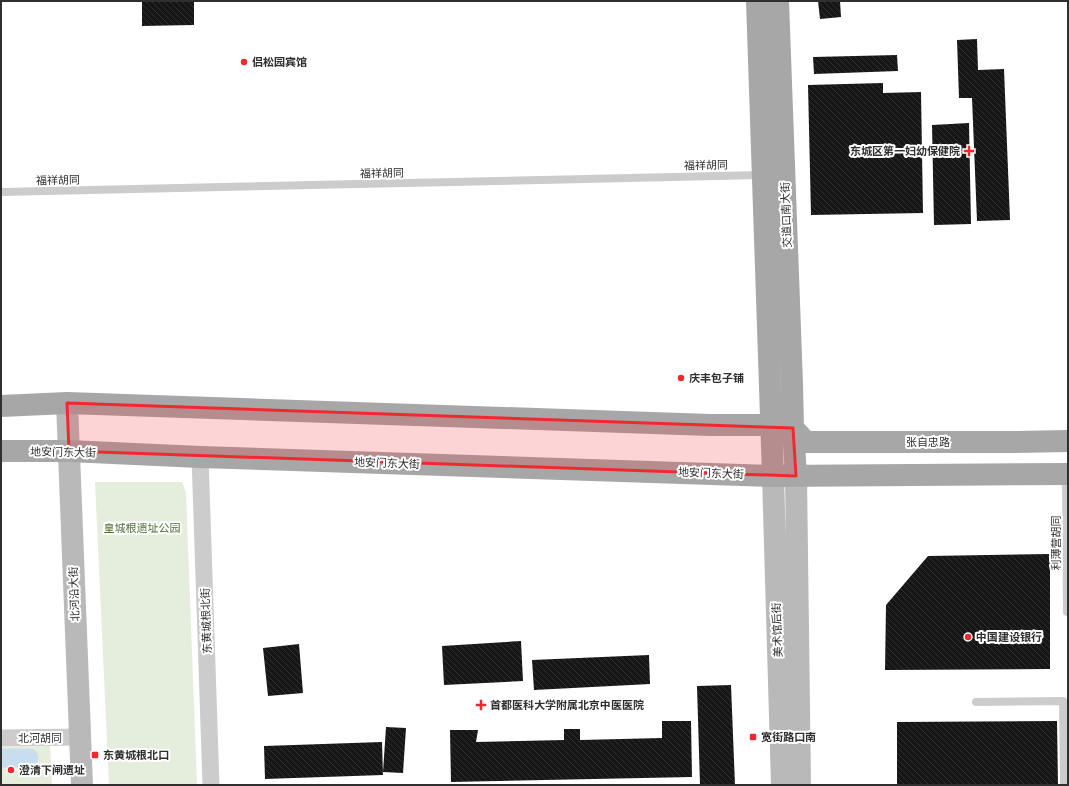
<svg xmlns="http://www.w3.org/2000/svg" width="1069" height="786" viewBox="0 0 1069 786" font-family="'Golos Text','Noto Sans SC',sans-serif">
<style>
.green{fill:#e5eddd}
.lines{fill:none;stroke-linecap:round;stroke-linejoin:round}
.canal{stroke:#c8ddee;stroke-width:19}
.building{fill:url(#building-back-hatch)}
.lane{stroke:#ccc;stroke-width:8}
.street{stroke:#ccc;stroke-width:17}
.secondary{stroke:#b9b9b9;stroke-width:22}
.primary{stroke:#a7a7a7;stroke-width:22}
.marked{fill:#ee2a30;fill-opacity:0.2;stroke:#ee2a30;stroke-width:3;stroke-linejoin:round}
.poi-dot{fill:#ee2a30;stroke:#fff;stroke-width:1.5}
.labels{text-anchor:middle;stroke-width:4;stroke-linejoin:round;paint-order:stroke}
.poi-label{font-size:11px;font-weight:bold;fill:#2f2f2f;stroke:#fff;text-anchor:start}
.street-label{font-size:11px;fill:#2f2f2f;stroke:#fff}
.park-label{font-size:11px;fill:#506e3a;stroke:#fff}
</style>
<defs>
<pattern id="building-back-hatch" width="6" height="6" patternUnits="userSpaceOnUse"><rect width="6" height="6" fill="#161616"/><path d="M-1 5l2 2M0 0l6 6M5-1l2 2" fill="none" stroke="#303030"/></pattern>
</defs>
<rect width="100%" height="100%" fill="#fff"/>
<path class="green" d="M95 482H182L186 493 197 785H109Z
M50 746 52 785H1V747Z"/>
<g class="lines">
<path class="canal" d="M1 758H29"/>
</g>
<path class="building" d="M818 1H840L841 17 820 19Z
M142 2H194V25L142 26Z
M977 39 978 70 1004 69 1010 220 977 221 972 98H959L957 40Z
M897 55 898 71 814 74 813 57Z
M883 83V93L921 92 923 213 811 215 808 85Z
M969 123 971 224 934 225 932 125Z
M1050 554V669L885 670 886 605 928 556Z
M521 641 523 681 444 685 442 646Z
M299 644 303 693 268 696 263 648Z
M649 655 650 684 534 690 532 660Z
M731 685 735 785H700L697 686Z
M662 721H691L692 777 451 782 450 730H478L476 742 564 740V729H580V740L662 738Z
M1057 721 1058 785H897V722Z
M386 727 406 728 403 773 383 772Z
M382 742 383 775 265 779 264 746Z"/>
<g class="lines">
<path class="lane" d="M1 192 762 175
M1066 475 1067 612H1068
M976 702 1063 701 1064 785"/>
<path class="street" d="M200 457 211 785
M1 738 80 737"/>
<path class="secondary" d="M67 403 82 785
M773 476 782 785
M796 476 800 785"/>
<path class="primary" d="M757 1 773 476
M778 1 792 384 793 428 796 476
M1 406 67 403 710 425H772L793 428
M793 428 806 442H1014L1068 441
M1 451H69L200 457 773 476 1068 474"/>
</g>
<path class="marked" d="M67 403 793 428 796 476 69 451Z"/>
<g class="poi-dot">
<circle cx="244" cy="62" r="4"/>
<path d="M967 145h4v4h4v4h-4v4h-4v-4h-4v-4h4z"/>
<circle cx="681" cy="378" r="4"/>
<circle cx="968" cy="637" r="4"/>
<path d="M479 699h4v4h4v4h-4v4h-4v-4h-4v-4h4z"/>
<rect x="749" y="733" width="8" height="8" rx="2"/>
<rect x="91" y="751" width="8" height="8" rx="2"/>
<circle cx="11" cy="770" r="4"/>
</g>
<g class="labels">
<g class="poi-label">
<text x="252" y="66">侣松园宾馆</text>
<text x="960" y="155" text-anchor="end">东城区第一妇幼保健院</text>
<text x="689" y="382">庆丰包子铺</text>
<text x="976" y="641">中国建设银行</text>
<text x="490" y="709">首都医科大学附属北京中医医院</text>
<text x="761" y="741">宽街路口南</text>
<text x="103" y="759">东黄城根北口</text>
<text x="19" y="774">澄清下闸遗址</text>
</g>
<g class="street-label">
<text transform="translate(706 165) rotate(-1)" y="4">福祥胡同</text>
<text transform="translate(382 173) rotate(-1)" y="4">福祥胡同</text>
<text transform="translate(58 180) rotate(-1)" y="4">福祥胡同</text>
<text transform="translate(786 215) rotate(-92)" y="4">交道口南大街</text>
<text x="928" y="446">张自忠路</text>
<text transform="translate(63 452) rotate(1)" y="4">地安门东大街</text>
<text transform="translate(387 463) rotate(2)" y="4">地安门东大街</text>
<text transform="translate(711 473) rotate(2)" y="4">地安门东大街</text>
<text transform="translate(1056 543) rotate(-90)" y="4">利薄营胡同</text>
<text transform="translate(74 594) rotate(-92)" y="4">北河沿大街</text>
<text transform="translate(206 621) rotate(-92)" y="4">东黄城根北街</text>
<text transform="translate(777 630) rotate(-92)" y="4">美术馆后街</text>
<text x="40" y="742">北河胡同</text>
</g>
<g class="park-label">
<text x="142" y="532">皇城根遗址公园</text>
</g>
</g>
<rect width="1069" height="786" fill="none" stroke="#2f2f2f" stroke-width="4"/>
</svg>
